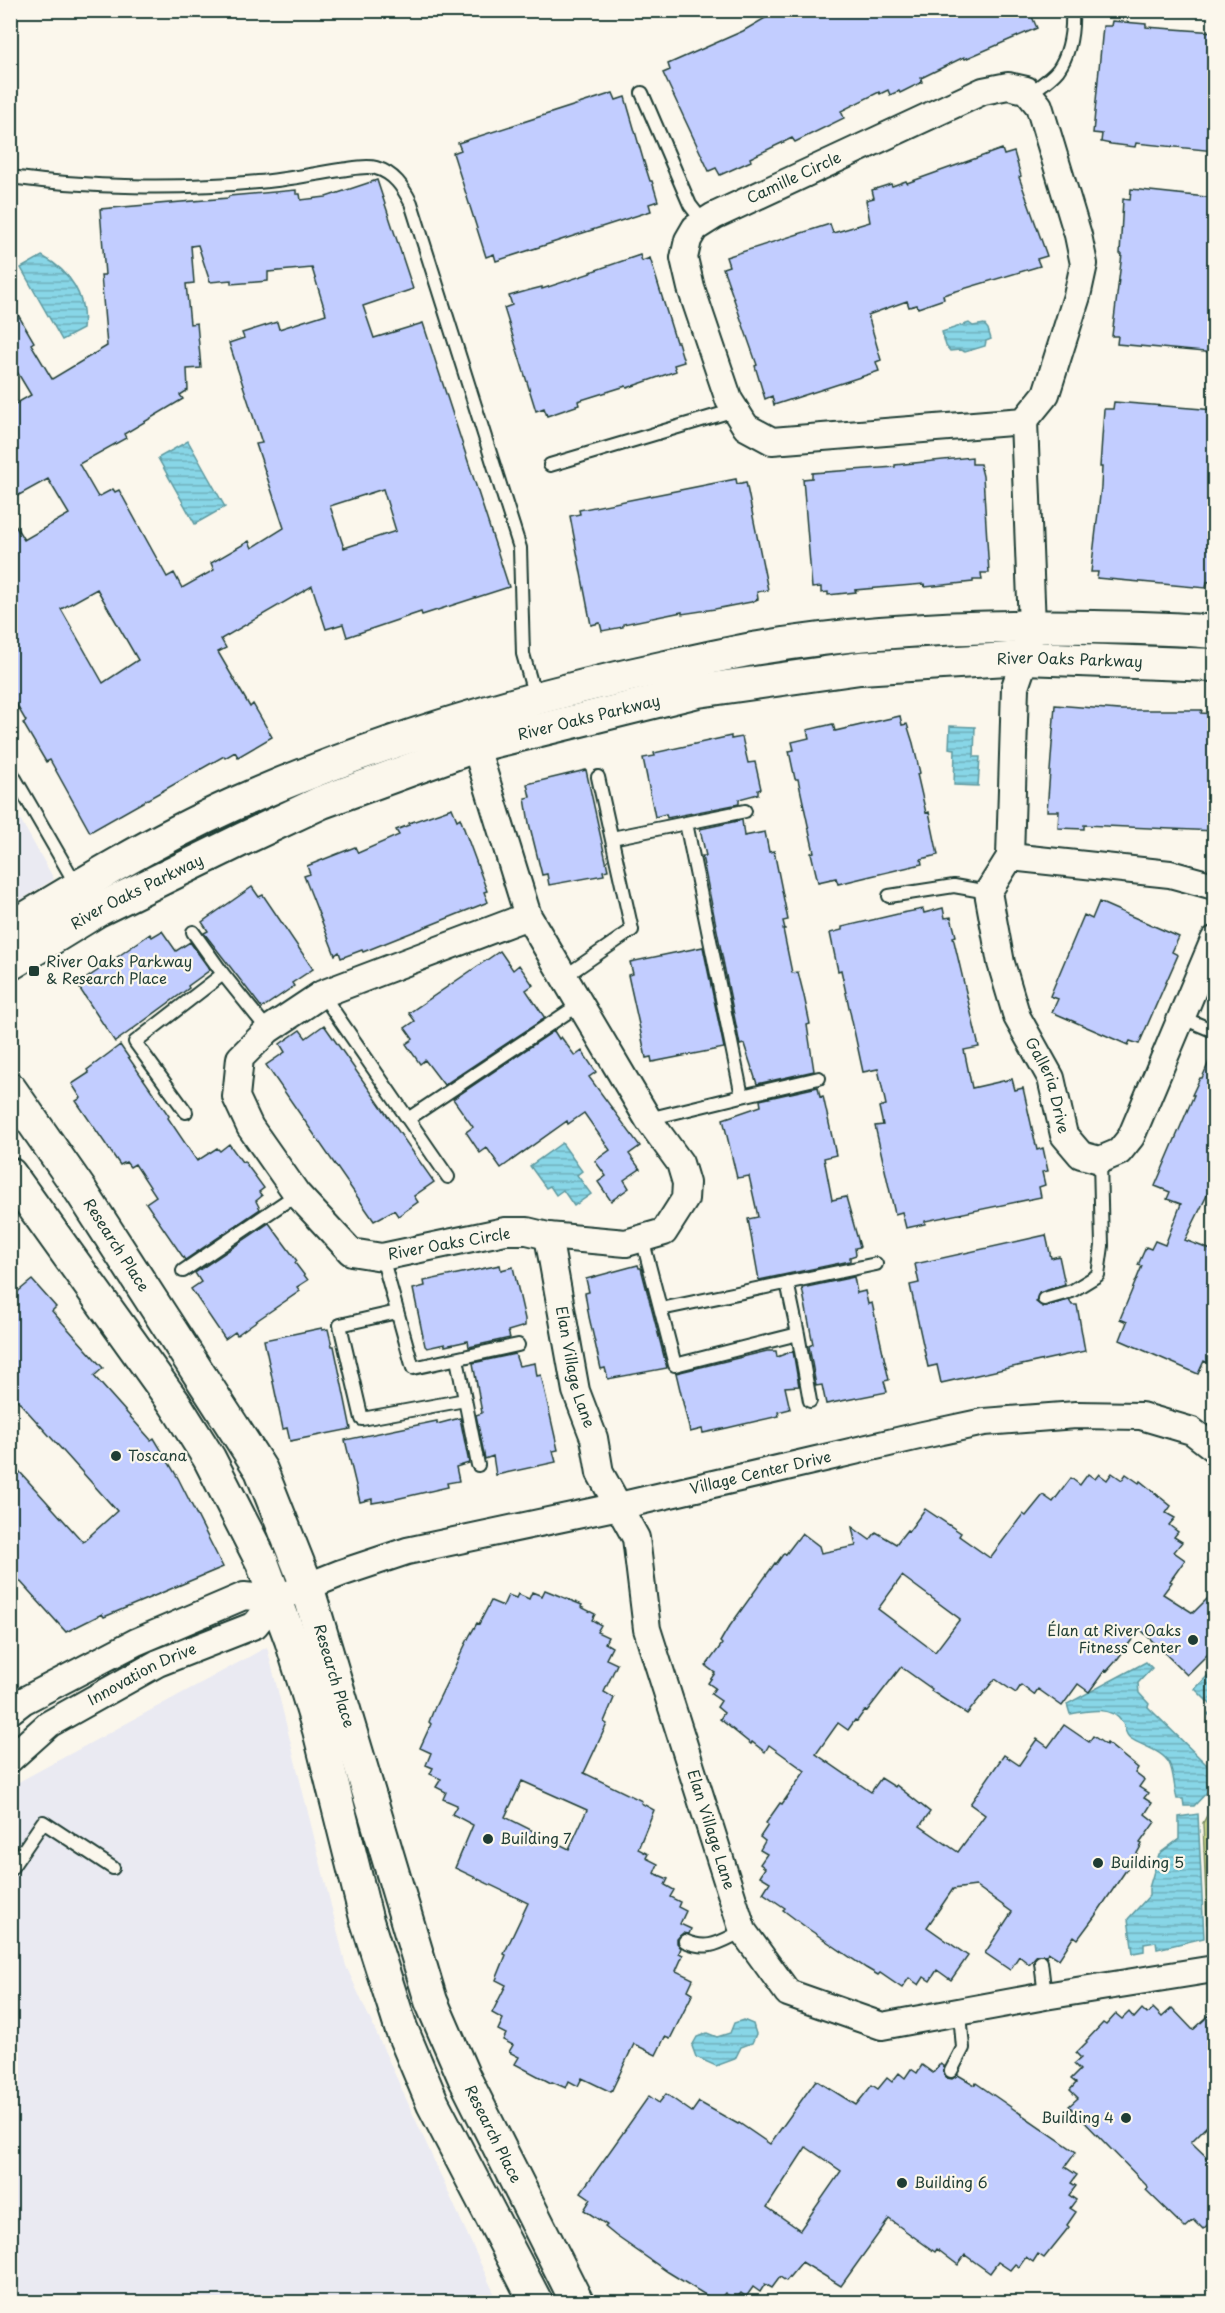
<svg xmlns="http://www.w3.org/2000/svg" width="1225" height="2313" viewBox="0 0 1225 2313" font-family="'Playpen Sans',sans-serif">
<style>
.built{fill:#eaeaf2}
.pitch{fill:#cdd98c;stroke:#768b60;stroke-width:1.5}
.water{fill:url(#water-rules);stroke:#5e999f;stroke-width:1.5}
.building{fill:#c2cdff;stroke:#1f3d34;stroke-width:1.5;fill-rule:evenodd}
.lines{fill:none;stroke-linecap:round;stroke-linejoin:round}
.service-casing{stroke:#1f3d34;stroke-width:16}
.minor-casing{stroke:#1f3d34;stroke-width:30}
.tertiary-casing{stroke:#1f3d34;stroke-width:36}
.service{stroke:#fbf7ec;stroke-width:12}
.minor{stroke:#fbf7ec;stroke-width:26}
.tertiary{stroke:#fbf7ec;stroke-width:32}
.poi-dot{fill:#1f3d34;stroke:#fbf7ec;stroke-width:2}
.labels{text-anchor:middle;stroke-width:4.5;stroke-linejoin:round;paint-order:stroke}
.street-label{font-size:15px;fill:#1f3d34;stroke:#fbf7ec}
.poi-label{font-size:15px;fill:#1f3d34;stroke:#fbf7ec;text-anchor:start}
</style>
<defs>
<pattern id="water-rules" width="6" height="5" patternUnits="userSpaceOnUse" patternTransform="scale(1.5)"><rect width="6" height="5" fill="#88d6e7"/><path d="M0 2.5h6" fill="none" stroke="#6fafbc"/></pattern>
</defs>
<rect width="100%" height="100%" fill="#fbf7ec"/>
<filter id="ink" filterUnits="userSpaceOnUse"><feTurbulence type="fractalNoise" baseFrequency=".0167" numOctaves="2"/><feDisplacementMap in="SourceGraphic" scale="12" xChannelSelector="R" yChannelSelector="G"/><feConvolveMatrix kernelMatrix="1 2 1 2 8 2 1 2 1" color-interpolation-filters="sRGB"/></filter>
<g filter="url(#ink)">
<path class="built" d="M10 801 54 879 11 906H10Z
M267 1647 346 1966 498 2302H11V1786Z"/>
<path class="pitch" d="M1214 1803V1924H1207L1203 1823Z"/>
<path class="water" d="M42 256C70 271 87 296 83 329L62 340 21 268Z
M969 323 973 326 984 324 988 329 991 339 986 341 985 346 965 352 960 350 950 351 946 346 942 332Z
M188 441 225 507 195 524 158 458Z
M950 726 975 727 974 757H980L978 786 954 785 955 749 949 748Z
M562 1143 582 1171 577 1175 591 1194 574 1206 563 1190 556 1195 550 1186 546 1188 530 1166Z
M1146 1662 1152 1668 1138 1683 1139 1693 1149 1704 1148 1707 1207 1765 1214 1758V1788H1211L1194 1806H1184L1183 1799H1177C1174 1788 1174 1772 1169 1763 1162 1750 1141 1746 1130 1738 1124 1733 1126 1727 1122 1722 1110 1705 1087 1711 1070 1714L1067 1704Z
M1211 1672 1214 1675V1720L1208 1714 1214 1708 1195 1689Z
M1198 1814 1204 1938 1157 1949 1156 1942 1144 1944V1951L1133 1953 1128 1919 1149 1896V1888L1159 1854 1179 1839V1817Z
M743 2020 753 2024 756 2034 752 2043 741 2047 735 2059 716 2066 696 2057 692 2046 697 2037 707 2033 717 2037 730 2033 734 2023Z"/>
<path class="building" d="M779 10H1029L1037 28 965 59 964 57 921 78 922 82 900 93 899 91 890 95 888 90 880 94 879 92 841 111 844 118 795 142 792 138 750 158 751 161 720 175 716 168 709 171 663 73 670 70 668 64 743 31Z
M1112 21 1146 24V27L1215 32V151L1136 143 1135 147 1111 144 1101 142 1102 134 1093 133 1103 26H1111Z
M613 93 616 100 625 97 643 159 650 181H652L658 201 649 204 651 211 496 261 494 254 486 257 453 153 461 150 458 143Z
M1002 149 1004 155 1014 152 1021 176 1019 177 1047 256 1037 259 1040 266 943 295 944 299 918 308 917 305 909 307 907 301 868 315 881 360 876 362 879 371 774 405 772 396 765 399 755 366 757 365 723 268 729 266 726 257 830 224 833 233 870 222 866 200 874 198 872 190 891 184 892 186 906 181 907 183Z
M377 180 413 289 363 306 374 338 423 323 509 587 422 615 421 612 347 637 343 624 326 629 312 586 221 639 226 648 218 652 250 707 253 704 272 737 238 757 235 752 225 758 224 756 90 832 50 760 46 762 23 723 26 721 10 694V517L24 540 69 514 48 479 10 500V407L31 395 10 360V301L34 342 31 344 52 379 107 346 101 275H105L100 209 228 198 229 196 296 190V194H300L301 200 326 197ZM198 245 210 282 231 280V284L268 281V272L312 268 326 314 279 329 277 322 242 333 244 338 229 343 262 443 256 444 284 528 252 548 249 541 211 563 214 570 182 588 174 573 167 577 119 490 115 492 113 489 98 497 79 464 126 438 124 434 183 399 180 395 188 390 187 369 201 368 197 323 190 324 186 284 194 283 191 246ZM383 489 396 531 344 548 330 506ZM97 589 138 660 103 683 61 609Z
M1131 189 1215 198V353L1117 344 1118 336H1112L1122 254H1120L1123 199 1130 200Z
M640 255 642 261 650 258 676 342H678L684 362 674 365 676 371 627 388 626 386 578 401 579 405 547 416 544 408 536 411 504 308 512 305 509 296 530 290 542 287V289L591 273 590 272Z
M1114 402 1215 410V581L1207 582 1206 588 1097 578 1098 572H1091L1101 487 1102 467H1100L1104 409H1113Z
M972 457V464H980L983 476 989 573H981L982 580H973V582L925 587 924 584 855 590 856 592 828 595V592L821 593V587L812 588 803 479 812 478V473L881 468 895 467V465Z
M736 479 737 484 746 482 768 590 757 592 758 599 751 602 715 609 682 614V612L623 624V627L602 631 600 623 591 625 570 516 580 514 579 510Z
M1055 705 1119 710H1202L1201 713 1215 714V831L1084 825V829L1058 828 1059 811H1047Z
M900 716 902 725 907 724 913 743 920 773 917 774 926 813 929 812 938 855 921 859 922 864 871 876 838 884 836 878 818 882 811 853 814 852 809 830 798 779H795L789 751 794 750 792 742 809 738 807 730 833 724 835 731Z
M731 736V739L742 737 748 763 755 762 761 789 758 790V794L739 799V804L667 818 666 814 655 817 643 758 655 756 654 753Z
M586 770 608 870 603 871 604 875 549 885 547 874 542 875 529 823 525 798 530 797 527 784Z
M452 808 457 820 460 818 480 872 487 891 484 892 488 902 363 952 362 950 341 958 339 952 335 955 304 876 310 874 307 866 355 847 358 853 399 835 396 830 409 825V823Z
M742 820 744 836 765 832 769 852 774 851 788 920 783 921 785 929H783L792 973 798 972 804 996 810 1024 807 1025 814 1071 757 1084 744 1044 740 1045 702 856H706L700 829Z
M252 887 259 897 263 895 313 969 292 983 294 986 262 1008 204 933 208 931 202 922Z
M1099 902 1179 937 1172 952 1178 955 1139 1044 1130 1041 1128 1045 1052 1012 1058 999 1050 996 1084 915 1092 919Z
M943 908 945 918 951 917 956 936 953 937 979 1047 964 1050 972 1088 1012 1079 1015 1090 1023 1088 1037 1150 1043 1148 1048 1171 1042 1172 1045 1185 1039 1187 1041 1197 925 1221V1224L906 1228 902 1212 895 1214 875 1126 883 1125 879 1107 886 1105 878 1069 863 1072 841 970 838 971 830 933 842 930V927L902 913 923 909 924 913Z
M162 931 176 951 190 942 210 970 188 986 189 988 115 1042 80 989 90 982 87 978 103 967 150 934 152 937Z
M703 947 724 1048 652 1062 651 1057 646 1058 640 1029 628 975 633 974 630 962Z
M500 951 513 970 519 965 533 985 526 990 545 1018 444 1085 425 1060 420 1064 406 1044 413 1039 405 1028 415 1021 409 1013Z
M324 1025 434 1182 414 1196 418 1202 398 1216 394 1210 374 1221 266 1065 285 1052 280 1044 300 1030 306 1038Z
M554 1031 559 1039 561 1037 575 1056 582 1051 596 1072 589 1077 640 1146 629 1154 640 1169 624 1180 629 1188 611 1201 598 1182 606 1176 595 1161 610 1150 584 1113 568 1124 567 1121 501 1168 487 1148 480 1153 466 1132 473 1127 453 1099Z
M120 1045 169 1116 168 1118 197 1161 217 1148 220 1151 229 1144 242 1162 244 1161 264 1188 259 1192 262 1196 256 1201 260 1209 185 1260 146 1203 156 1196 135 1164 130 1167 126 1162 120 1165 76 1101 81 1098 72 1084 89 1073 87 1070Z
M1215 1048V1179L1185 1240 1211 1250 1210 1252 1215 1254V1352L1210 1364 1204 1361 1198 1374 1120 1340 1127 1322 1120 1319 1142 1266 1138 1265 1146 1247 1151 1249 1155 1241 1165 1245 1181 1204 1167 1199 1170 1192 1155 1186 1194 1095H1192L1200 1078H1202Z
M818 1087 820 1097 823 1096 836 1155 824 1158 832 1200 846 1197 860 1247 855 1248 856 1255 850 1257V1261L759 1280 748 1219 758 1217 757 1212 749 1176 737 1178 723 1119 761 1106 760 1100Z
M269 1223 297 1261 295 1263 308 1280 297 1287 300 1291 259 1319 237 1335 235 1332 225 1339 191 1289 201 1282 195 1273Z
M1046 1235 1051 1258 1059 1256 1065 1284 1039 1293 1036 1302 1043 1307 1069 1300 1072 1305H1077L1085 1351 941 1383 937 1365 928 1367 917 1317 910 1285 919 1283 915 1264Z
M500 1265 501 1270 513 1267 525 1319V1326L508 1331 510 1338 469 1347 468 1341 445 1346V1344L427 1348 425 1346 413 1289 425 1286 424 1281Z
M638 1265 639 1268H641L667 1368 608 1379 605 1368 601 1369 589 1317 585 1293 589 1292 586 1279Z
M854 1277 857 1293 865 1291 868 1304 872 1303 889 1380 884 1381 887 1392 826 1404 822 1385 816 1386 809 1346 813 1344 802 1288Z
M32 1280 56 1307 52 1311 103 1368 94 1376 151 1440 154 1438 178 1478 223 1567 104 1617 102 1614 66 1632 10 1570V1461L83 1542 117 1511 10 1392V1298Z
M322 1328V1330L328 1329 332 1346H334L351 1429 290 1441 287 1428 283 1429 264 1340Z
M767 1351H776L777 1357 793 1351 799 1386 785 1387 790 1409 778 1412 779 1416 727 1428 703 1433 702 1429 690 1432 676 1373Z
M515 1354 519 1366 535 1363 537 1376 541 1375 558 1450 553 1451 556 1462 496 1475 493 1456 485 1459 476 1415 482 1413 473 1363Z
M460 1418 469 1463 456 1467 459 1481 447 1483 448 1487 396 1499 372 1503V1499L360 1502 345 1440 437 1421V1424Z
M1112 1473 1122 1480 1126 1474 1139 1483 1140 1481 1171 1506 1166 1513 1175 1518 1169 1525 1178 1532 1174 1537 1182 1542 1174 1552 1185 1560 1170 1581 1172 1582 1163 1594 1193 1613 1215 1591V1647L1187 1675 1140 1629 1116 1661 1107 1671 1105 1670 1089 1692 1078 1684 1062 1706 1038 1689 1034 1695 1021 1685 1016 1693 995 1679 967 1714 931 1691 932 1689 901 1667 867 1711 865 1710 857 1721 855 1720 848 1730 838 1723 816 1754 871 1792 881 1778 895 1787 896 1785 930 1812 920 1826 958 1852 985 1815 970 1804 1004 1755 1019 1765 1037 1739 1048 1747 1064 1725 1089 1742 1093 1736 1106 1745 1107 1743 1138 1768 1135 1773 1144 1780 1139 1787 1148 1793 1144 1798 1152 1803 1145 1814 1155 1822 1140 1843 1142 1844 1135 1857 1095 1916 1078 1939 1074 1936 1059 1959 1048 1952 1046 1956 1037 1955 1029 1964 1019 1956 1010 1970 985 1953 1012 1912 976 1886 953 1889 927 1927 968 1956 951 1980 937 1970 930 1981 924 1977 919 1985 909 1978 902 1988 880 1973 878 1975 866 1968 807 1928 783 1910 785 1908 763 1893 770 1882 760 1876 765 1868 760 1864 767 1854 760 1850 765 1841 760 1837 768 1825 766 1823 780 1803 782 1804 805 1771 769 1745 765 1752 752 1742 751 1744 720 1719 724 1713 717 1707 721 1701 711 1694 715 1688 708 1683 715 1673 706 1666 722 1644 720 1642 727 1630 775 1563 776 1564 784 1553 786 1554 802 1533 819 1546 821 1553 856 1546 852 1527 870 1540 876 1532 896 1544 907 1530 909 1531 925 1509 961 1533 959 1536 990 1558 1023 1514 1026 1516 1043 1495 1053 1502 1071 1478 1080 1485 1088 1474 1095 1479 1099 1474 1107 1480ZM902 1576 960 1619 935 1652 878 1609Z
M545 1590 582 1605 581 1607 595 1614 592 1620 601 1625 597 1632 608 1637 605 1643 612 1647 606 1659 617 1664 604 1692 614 1698 604 1722 607 1724 584 1773 642 1801 641 1803 654 1810 638 1849 648 1854 646 1858 658 1864 654 1873 668 1879 665 1885 674 1890 670 1897 680 1902 678 1907 686 1911 680 1924 691 1929 689 1934 683 1933 677 1939V1943L681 1948 679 1953 683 1955 676 1971 693 1979 688 1990 693 1993 670 2039 665 2037 656 2055 634 2044 611 2092 582 2078 578 2086 569 2081 566 2088 552 2082 551 2083 515 2064 519 2057 509 2052 513 2045 503 2040 506 2034 498 2030 503 2019 492 2013 506 1985 496 1980 506 1955 504 1954 528 1903 455 1868 473 1825 452 1814 457 1805 443 1799 446 1792 436 1787 441 1779 430 1774 433 1768 426 1765 431 1753 420 1748 431 1724 429 1722 434 1709 470 1635 477 1623 479 1624 491 1601 503 1606 508 1595 516 1598 518 1594 529 1599 532 1592 542 1596ZM522 1781 587 1810 569 1849 505 1817Z
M1153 2008 1162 2017 1172 2008 1193 2030 1215 2010V2118L1191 2142 1215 2165V2218L1203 2229 1194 2220 1185 2228 1146 2190 1148 2187 1069 2106 1078 2098 1070 2090 1076 2083 1071 2079 1080 2070 1074 2064 1081 2058 1076 2053 1087 2042 1086 2041 1103 2023 1106 2025 1116 2014 1122 2019 1129 2012 1134 2018 1142 2009 1147 2014Z
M940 2064 944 2066 943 2072 947 2078 952 2079 958 2075 975 2085 976 2083 1076 2152 1065 2167 1077 2175 1071 2183 1076 2186 1069 2195 1076 2200 1070 2208 1076 2212 1067 2225 1069 2227 1044 2258 1038 2254 1033 2262 1026 2257 1019 2267 1015 2264 1010 2270 998 2262 990 2273 965 2255 958 2265 937 2249 935 2252 889 2219 841 2286 802 2262 786 2281 780 2277 772 2288 765 2284 760 2292 753 2287 746 2297 741 2293 735 2300 725 2293 717 2302 668 2272 616 2236 605 2227 607 2225 584 2210 591 2199 581 2192 649 2096 659 2103 666 2094 692 2112 699 2102 738 2124 739 2123 770 2144 816 2080 856 2105 872 2085 878 2089 887 2078 892 2082 899 2073 905 2078 911 2069 917 2073 922 2065 933 2073ZM806 2147 841 2171 800 2230 767 2207Z"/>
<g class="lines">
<defs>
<path id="service" d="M642 93 690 205 704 223
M1029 94C1038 87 1051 79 1058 70 1070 53 1073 30 1072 10
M10 177C89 188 179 189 258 182 285 180 313 174 340 170 351 169 365 165 376 168 394 173 403 187 411 203L520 548 523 654 535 697
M550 465 735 410
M10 770 77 886
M612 838 745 811
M889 896 954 886 988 892
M193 932 223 974 268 1030
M564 977 632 930 598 777
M322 994 448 1177
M1183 1018 1214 1031
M742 1096 819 1078
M186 1112 135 1042 223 974
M408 1119 580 1004
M648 1119 742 1096 686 823
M642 1238 675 1365 798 1334 787 1282
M382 1257 413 1368 518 1345
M183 1271 297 1194
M1044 1299 1072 1291 1098 1275 1102 1246 1100 1160
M661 1309 876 1264
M397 1312 340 1325 362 1419 465 1400
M798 1334 810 1401
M457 1359 478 1465
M10 1870 43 1822 113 1868
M685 1941C709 1952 721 1941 743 1931
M1041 1962 1045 1996
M951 2071 963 2048 960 2013"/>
<g id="minor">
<path d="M1008 86 1026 90 1039 106 1078 235 1084 264 1077 296 1046 394 1024 421 772 441 746 427 729 400 691 288 684 258 688 240 695 228 714 216 983 91Z"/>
<path d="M470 728 528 916 648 1119 680 1163 686 1183 685 1199 664 1232 626 1243 548 1236 527 1231H505L382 1257 351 1252 297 1194 250 1127 236 1097 240 1058 268 1030 322 994 528 916"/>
<path d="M1010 857 1015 687 1025 658 1032 626 1024 421"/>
<path id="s1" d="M1214 886 1170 874 1010 857 988 892 1001 963 1017 1017 1051 1078 1064 1135 1081 1155 1100 1160 1119 1152 1131 1137 1214 940"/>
<path id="s2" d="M548 1236 576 1391 594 1438 600 1473 636 1538 647 1629 743 1931 788 1993 882 2026 1045 1996 1214 1969"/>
<path id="s3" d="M10 1711 23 1701 136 1642 244 1596 276 1599 341 1573 407 1551 619 1506 923 1435 984 1422 1076 1415 1141 1416 1192 1431 1214 1448"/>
<path id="s4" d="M10 1759 49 1724 158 1663 255 1625 276 1599"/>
</g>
<g id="tertiary">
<path d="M10 928C82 884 155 840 232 805 371 743 517 699 666 667 697 661 728 653 759 648 869 629 983 625 1094 627 1134 628 1175 628 1214 632"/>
<path id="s5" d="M10 964 98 910 243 839 322 802 475 746 698 691 860 668 1025 658 1214 665"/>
<path id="s6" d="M10 1089 81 1191 261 1470 307 1586 431 2001 464 2077 577 2302"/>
<path d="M10 1174 175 1404 209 1458 262 1562 291 1640 319 1730 366 1918 401 2028 433 2104 536 2302"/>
</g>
</defs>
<use href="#service" class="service-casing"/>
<use href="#minor" class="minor-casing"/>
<use href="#tertiary" class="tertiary-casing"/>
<use href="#service" class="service"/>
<use href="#minor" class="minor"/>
<use href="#tertiary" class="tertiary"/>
</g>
</g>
<g class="poi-dot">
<rect x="28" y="965" width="12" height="12" rx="3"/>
<circle cx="116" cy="1456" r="6"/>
<circle cx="1193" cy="1640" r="6"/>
<circle cx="488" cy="1839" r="6"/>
<circle cx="1098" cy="1863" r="6"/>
<circle cx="1126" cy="2118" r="6"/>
<circle cx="902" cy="2183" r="6"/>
</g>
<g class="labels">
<g class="street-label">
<text transform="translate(794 178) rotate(-25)" y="5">Camille Circle</text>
<text dy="5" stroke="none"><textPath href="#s5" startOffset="1118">River Oaks Parkway</textPath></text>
<text dy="5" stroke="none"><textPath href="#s5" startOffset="632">River Oaks Parkway</textPath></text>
<text dy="5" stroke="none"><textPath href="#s5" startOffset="146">River Oaks Parkway</textPath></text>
<text dy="5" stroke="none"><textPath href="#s1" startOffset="452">Galleria Drive</textPath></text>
<text transform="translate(449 1244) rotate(-10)" y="5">River Oaks Circle</text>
<text dy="5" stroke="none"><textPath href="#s6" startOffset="189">Research Place</textPath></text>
<text dy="5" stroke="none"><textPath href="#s2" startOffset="134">Elan Village Lane</textPath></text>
<text dy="5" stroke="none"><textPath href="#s3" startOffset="795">Village Center Drive</textPath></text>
<text dy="5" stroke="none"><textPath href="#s4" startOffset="158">Innovation Drive</textPath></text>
<text dy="5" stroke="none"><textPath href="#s6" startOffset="675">Research Place</textPath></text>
<text dy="5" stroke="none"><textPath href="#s2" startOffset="620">Elan Village Lane</textPath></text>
<text dy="5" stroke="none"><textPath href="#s6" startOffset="1161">Research Place</textPath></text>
</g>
<g class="poi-label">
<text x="46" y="967">River Oaks Parkway<tspan x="46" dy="17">&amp; Research Place</tspan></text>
<text x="128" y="1461">Toscana</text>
<text x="1181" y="1636" text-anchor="end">Élan at River Oaks<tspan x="1181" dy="17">Fitness Center</tspan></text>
<text x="500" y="1844">Building 7</text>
<text x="1110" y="1868">Building 5</text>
<text x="1114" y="2123" text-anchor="end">Building 4</text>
<text x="914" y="2188">Building 6</text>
</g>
</g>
<rect width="1225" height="2313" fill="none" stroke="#fbf7ec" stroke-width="36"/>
<rect x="18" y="18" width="1189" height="2277" fill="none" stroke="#1f3d34" stroke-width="2" filter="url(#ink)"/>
</svg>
